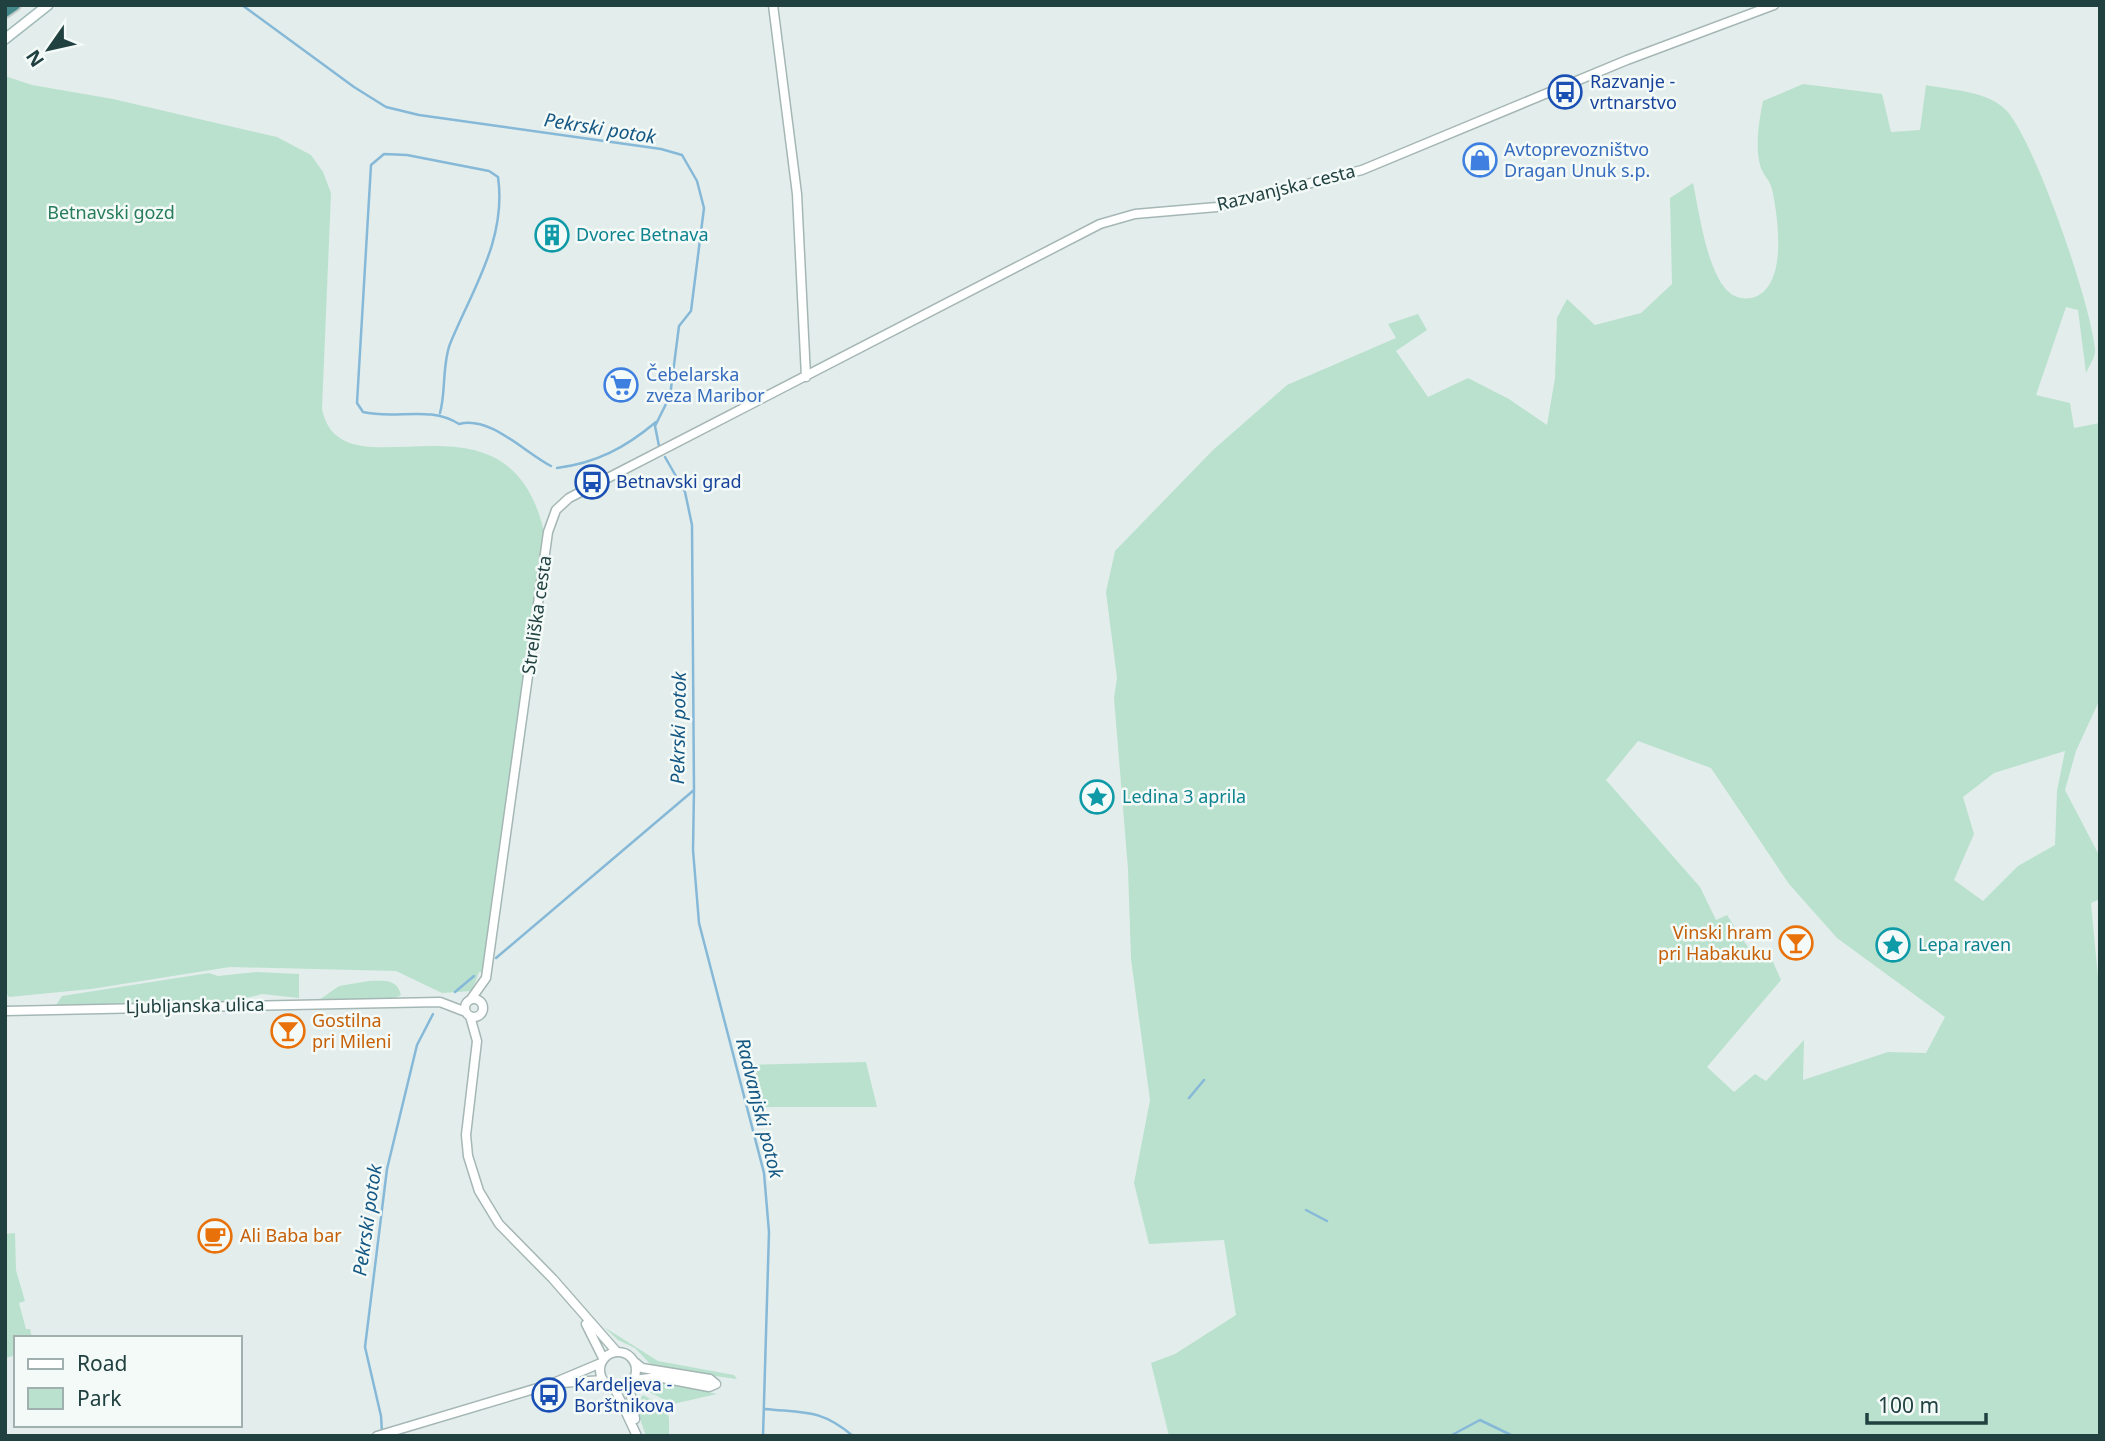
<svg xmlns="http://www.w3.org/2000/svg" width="2105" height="1441" viewBox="0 0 2105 1441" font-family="'Noto Sans',sans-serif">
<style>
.green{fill:#bae1ce;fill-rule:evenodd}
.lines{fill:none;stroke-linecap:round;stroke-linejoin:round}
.stream{stroke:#86b8d8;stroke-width:2.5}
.tertiary-casing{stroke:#a5b7b5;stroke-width:11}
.secondary-casing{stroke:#a0bbb8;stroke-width:12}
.trunk-casing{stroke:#c1caca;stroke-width:14}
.tertiary{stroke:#fff;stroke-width:8}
.secondary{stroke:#fff;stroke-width:9}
.trunk{stroke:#468b8b;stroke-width:10}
.labels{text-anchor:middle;stroke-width:5;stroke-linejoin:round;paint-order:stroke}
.transit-label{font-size:18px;fill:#164399;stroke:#f4faf8;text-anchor:start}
.shop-label{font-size:18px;fill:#366cbe;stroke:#f4faf8;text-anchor:start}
.street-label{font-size:18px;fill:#204140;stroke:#f4faf8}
.park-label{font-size:18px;fill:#277c5c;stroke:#f4faf8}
.culture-label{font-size:18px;fill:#0d838f;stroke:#f4faf8;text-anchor:start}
.food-label{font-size:18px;fill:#c56008;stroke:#f4faf8;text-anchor:start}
.water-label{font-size:19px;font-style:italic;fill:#145783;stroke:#f4faf8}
</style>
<rect width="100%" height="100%" fill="#e3eeec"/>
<path class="green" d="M5 76 32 85 113 99 277 137 311 155 323 172 331 193 322 409C341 503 508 373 544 532L483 972H479L472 991 442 993 396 971 230 967 91 989 9 997 5 992Z
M1803 84 1882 94 1891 132 1920 130 1926 85C1950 90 1988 91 2006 110 2035 141 2091 304 2095 349 2096 357 2089 366 2086 373L2078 310 2066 307 2036 395 2070 403 2074 428 2100 423V699L2076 751 2065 790 2100 857V899L2091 903 2100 998V1436H1169L1151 1363 1175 1354 1236 1315 1224 1240 1149 1244 1134 1183 1150 1100 1131 959 1128 869 1114 698 1117 678 1106 592 1115 551 1213 450 1287 385 1396 338 1388 324 1418 314 1427 330 1396 351 1428 397 1468 378 1509 399 1547 425 1555 378 1557 318 1567 299 1595 325 1641 313 1672 284 1670 198 1693 183C1699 210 1708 284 1735 296 1740 299 1750 299 1755 297 1788 284 1778 217 1772 189 1770 180 1762 174 1760 165 1755 146 1759 121 1763 101ZM1638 741 1711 768 1789 884 1837 938 1945 1017 1926 1053 1888 1052 1803 1080 1804 1040 1766 1081 1755 1074 1734 1092 1707 1067 1781 980 1770 955 1755 958 1727 915 1716 920 1700 887 1606 780ZM2065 751 2057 791 2055 845 2018 866 1983 901 1954 880 1974 834 1963 797 1994 773Z
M256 972 299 974V998L262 994 232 1002 56 1005 62 996 209 973 218 976Z
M369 981C383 981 397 978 401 995L393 999 319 1000 339 986Z
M866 1062 877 1107H753L741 1065Z
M15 1233 16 1270 25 1301 19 1303 26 1329H30L32 1338H16V1355L5 1358V1234Z
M604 1327 658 1361 734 1375 737 1379 654 1368 635 1348 618 1340Z
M653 1380 717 1394 673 1404 647 1391Z
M643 1395 666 1407 669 1418V1436H646L635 1404Z"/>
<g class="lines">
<path class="stream" d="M242 5 354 87 386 107 419 115 661 149 682 155 697 181 704 208 691 311 679 326 670 396 655 426 659 446
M440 413C446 392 442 365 450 344 472 290 507 239 498 177L489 171 407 155 384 154 371 165 357 403 363 412C396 420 429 405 459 424 490 415 525 453 551 466
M557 468C596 463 625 448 656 422
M694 790 693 850 699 923 764 1173 769 1232 763 1436
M496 958 694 790 692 525 685 492 665 457
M455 992 474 976
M1189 1098 1204 1080
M1306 1210 1327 1221
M765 1409C805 1413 821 1409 853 1436
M382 1432 381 1416 365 1347 387 1169 417 1045 433 1014
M1450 1436 1480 1420 1511 1435"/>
<defs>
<path id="tertiary" d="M773 5 797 194 806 377
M465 1008a9 9 0 1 1 18 0a9 9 0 1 1-18 0Z
M471 999 486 978 548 532 556 510 569 498 1100 224 1135 214 1217 207 1362 170 1627 60 1774 5
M5 1011 440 1002 466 1012
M470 1016 477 1041 466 1135 468 1156 479 1191 499 1224 553 1279 616 1351
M586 1324 603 1358
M600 1370a18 18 0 1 1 36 0a18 18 0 1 1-36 0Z
M636 1363 642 1368 710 1379 716 1384
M634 1380 657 1377 709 1387 716 1384
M561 1383 603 1380
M629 1385 635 1419
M614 1387 637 1436
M377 1436 551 1384 601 1363"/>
<path id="secondary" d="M5 39 48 5"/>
<path id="trunk" d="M5 12 15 5"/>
</defs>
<use href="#tertiary" class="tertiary-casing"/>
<use href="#secondary" class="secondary-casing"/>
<use href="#trunk" class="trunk-casing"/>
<use href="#tertiary" class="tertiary"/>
<use href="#secondary" class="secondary"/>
<use href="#trunk" class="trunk"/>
</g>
<defs>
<symbol id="bus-ring" viewBox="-11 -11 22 22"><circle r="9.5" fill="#f4faf8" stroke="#1a4fb4" stroke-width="1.5"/><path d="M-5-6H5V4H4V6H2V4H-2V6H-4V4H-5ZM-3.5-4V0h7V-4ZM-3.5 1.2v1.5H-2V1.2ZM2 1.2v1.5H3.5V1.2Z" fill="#1a4fb4"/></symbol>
<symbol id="shop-ring" viewBox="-11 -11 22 22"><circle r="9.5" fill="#f4faf8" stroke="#3f7fe0" stroke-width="1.5"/><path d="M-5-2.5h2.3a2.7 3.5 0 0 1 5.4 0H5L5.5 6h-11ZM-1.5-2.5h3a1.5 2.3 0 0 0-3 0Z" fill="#3f7fe0"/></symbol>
<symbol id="building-ring" viewBox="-11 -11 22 22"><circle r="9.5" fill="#f4faf8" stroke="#0f9aa8" stroke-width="1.5"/><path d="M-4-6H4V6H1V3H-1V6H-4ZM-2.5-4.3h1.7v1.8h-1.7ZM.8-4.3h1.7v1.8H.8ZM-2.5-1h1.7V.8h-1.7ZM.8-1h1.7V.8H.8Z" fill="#0f9aa8"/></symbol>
<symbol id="supermarket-ring" viewBox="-11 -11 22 22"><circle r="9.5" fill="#f4faf8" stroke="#3f7fe0" stroke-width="1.5"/><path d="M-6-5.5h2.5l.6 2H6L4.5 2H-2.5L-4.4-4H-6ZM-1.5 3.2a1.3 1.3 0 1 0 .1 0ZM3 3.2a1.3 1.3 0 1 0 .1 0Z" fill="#3f7fe0"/></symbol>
<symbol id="sight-ring" viewBox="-11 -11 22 22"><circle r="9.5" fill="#f4faf8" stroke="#0f9aa8" stroke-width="1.5"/><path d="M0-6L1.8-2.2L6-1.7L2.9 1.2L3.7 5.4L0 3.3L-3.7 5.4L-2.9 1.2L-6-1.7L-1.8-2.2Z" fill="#0f9aa8"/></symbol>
<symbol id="bar-ring" viewBox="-11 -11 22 22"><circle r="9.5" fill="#f4faf8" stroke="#e8710a" stroke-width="1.5"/><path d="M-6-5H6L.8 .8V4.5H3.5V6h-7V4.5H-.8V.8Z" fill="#e8710a"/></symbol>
<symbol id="cafe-ring" viewBox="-11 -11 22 22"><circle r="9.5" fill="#f4faf8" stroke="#e8710a" stroke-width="1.5"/><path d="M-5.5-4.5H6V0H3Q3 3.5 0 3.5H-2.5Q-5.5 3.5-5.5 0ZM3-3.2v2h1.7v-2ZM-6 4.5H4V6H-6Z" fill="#e8710a"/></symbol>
</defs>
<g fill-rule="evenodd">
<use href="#bus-ring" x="1546" y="73" width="38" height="38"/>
<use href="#shop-ring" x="1461" y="141" width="38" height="38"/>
<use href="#building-ring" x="533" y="216" width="38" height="38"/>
<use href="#supermarket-ring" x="602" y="366" width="38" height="38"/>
<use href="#bus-ring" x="573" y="463" width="38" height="38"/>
<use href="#sight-ring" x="1078" y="778" width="38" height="38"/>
<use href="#bar-ring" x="1777" y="924" width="38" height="38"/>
<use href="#sight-ring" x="1874" y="926" width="38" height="38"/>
<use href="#bar-ring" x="269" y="1012" width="38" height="38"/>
<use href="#cafe-ring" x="196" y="1217" width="38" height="38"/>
<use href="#bus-ring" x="530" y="1376" width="38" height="38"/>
</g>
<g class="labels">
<g class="transit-label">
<text x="1590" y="88">Razvanje -<tspan x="1590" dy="21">vrtnarstvo</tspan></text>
<text x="616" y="488">Betnavski grad</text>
<text x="574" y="1391">Kardeljeva -<tspan x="574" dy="21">Borštnikova</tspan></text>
</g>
<g class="shop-label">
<text x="1504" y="156">Avtoprevozništvo<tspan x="1504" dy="21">Dragan Unuk s.p.</tspan></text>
<text x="646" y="381">Čebelarska<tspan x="646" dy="21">zveza Maribor</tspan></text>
</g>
<g class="street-label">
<text transform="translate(1286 188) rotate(-14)" y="6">Razvanjska cesta</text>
<text transform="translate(537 615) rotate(-82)" y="6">Streliška cesta</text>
<text transform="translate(195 1006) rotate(-1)" y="6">Ljubljanska ulica</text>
</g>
<g class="park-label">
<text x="111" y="219">Betnavski gozd</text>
</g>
<g class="culture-label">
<text x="576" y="241">Dvorec Betnava</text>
<text x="1122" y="803">Ledina 3 aprila</text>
<text x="1918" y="951">Lepa raven</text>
</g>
<g class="food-label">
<text x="1772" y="939" text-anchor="end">Vinski hram<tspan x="1772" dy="21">pri Habakuku</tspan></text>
<text x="312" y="1027">Gostilna<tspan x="312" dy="21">pri Mileni</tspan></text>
<text x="240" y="1242">Ali Baba bar</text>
</g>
<g class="water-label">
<text transform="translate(600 128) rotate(9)" y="7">Pekrski potok</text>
<text transform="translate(678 728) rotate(-89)" y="7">Pekrski potok</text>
<text transform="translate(760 1108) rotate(76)" y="7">Radvanjski potok</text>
<text transform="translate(367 1220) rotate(-82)" y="7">Pekrski potok</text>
</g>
</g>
<rect width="2105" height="1441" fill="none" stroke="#204140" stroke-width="14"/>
<rect x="14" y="1336" width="228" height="91" fill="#f4faf8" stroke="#9fb0ae" stroke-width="2"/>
<rect x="28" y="1359" width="35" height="10" fill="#ffffff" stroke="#9fb0ae" stroke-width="2"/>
<text x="77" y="1371" font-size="21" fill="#204140">Road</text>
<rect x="28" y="1388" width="35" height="21" fill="#bae1ce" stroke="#9fb0ae" stroke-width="2"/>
<text x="77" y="1406" font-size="21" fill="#204140">Park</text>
<g transform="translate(49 49) rotate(236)" stroke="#f4faf8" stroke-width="5" paint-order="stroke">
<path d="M0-5L12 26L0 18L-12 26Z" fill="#204140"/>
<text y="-10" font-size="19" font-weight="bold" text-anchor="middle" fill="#204140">N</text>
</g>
<path d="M1867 1413v10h119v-10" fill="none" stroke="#204140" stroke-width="3.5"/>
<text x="1878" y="1413" font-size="21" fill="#204140" stroke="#f4faf8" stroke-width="5" paint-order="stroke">100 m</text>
</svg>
